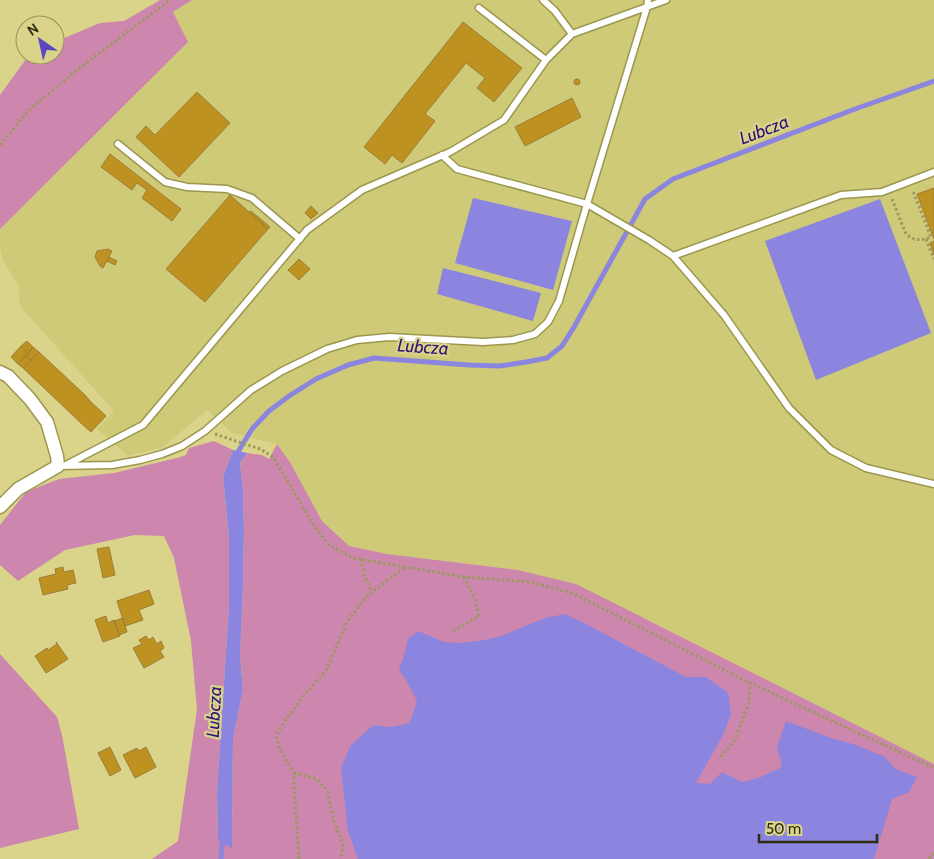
<svg xmlns="http://www.w3.org/2000/svg" width="934" height="859" viewBox="0 0 934 859" font-family="Cabin,sans-serif">
<style>
.built{fill:#cfca77}
.green{fill:#cd86ae}
.water{fill:#8b85df}
.lines{fill:none;stroke-linecap:round;stroke-linejoin:round}
.stream{stroke:#8b85df;stroke-width:5}
.building{fill:#be9220;stroke:#9c7e38}
.lane-casing{stroke:#9c974e;stroke-width:9}
.street-casing{stroke:#9c974e;stroke-width:15}
.path{stroke:#9d995e;stroke-width:3;stroke-dasharray:2.5 2.5;stroke-linecap:butt}
.lane{stroke:#fff;stroke-width:6}
.street{stroke:#fff;stroke-width:12}
.labels{text-anchor:middle;stroke-width:4.5;stroke-linejoin:round;paint-order:stroke}
.water-label{font-size:18px;font-style:italic;fill:#30117d;stroke:#d9d48a}
</style>
<rect width="100%" height="100%" fill="#d9d48a"/>
<path class="built" d="M191 0H934V764L576 584 518 570 387 554 349 546 322 521 290 462 277 444 232 433 207 410 163 447 128 456 97 429 114 411 20 306 18 284 3 261 0 247V229L188 42 173 12Z"/>
<path class="green" d="M160 0H192L173 12 188 42 0 229V95L29 55H55V42L100 23 124 21Z
M214 441 233 450 223 477 229 538V605L217 792 218 840 232 847 233 740 243 689 240 656 243 587 244 529 243 490 240 463 247 453 262 455 269 459 277 444 290 462 322 521 349 546 387 554 518 570 576 584 934 764V859H152L178 841 197 709 191 641 174 558 164 536 135 535 65 550 18 581 0 565V525L26 492 59 479 114 473 177 458 186 455 189 448Z
M0 654 57 717 62 735 79 829 0 848Z"/>
<path class="water" d="M473 198 572 221 553 290 455 263Z
M880 199 931 333 816 380 765 241Z
M443 268 541 293 533 321 437 294Z
M233 450 247 453 240 463 243 490 244 529 243 587 240 656 243 689 233 740 232 848 218 841 217 792 229 605V538L223 477Z
M565 614 582 622 686 677H706L728 693 731 715 722 737 696 783 710 784 722 772 742 782 759 778 782 767 777 747 786 721 831 738 856 745 885 757 895 769 917 777 909 792 892 799 874 859H358L348 831 341 768 350 746 373 725 391 727 410 723 417 701 406 680 399 670 404 656 408 639 418 631 444 642 457 643 478 641 499 637 545 618Z"/>
<g class="lines">
<path class="stream" d="M236 455 252 429 269 411 289 396 316 379 348 365 374 358 469 365 500 366 526 362 547 358 562 346 574 327 645 199 673 179 855 109 934 81
M221 859 223 837"/>
</g>
<path class="building" d="M463 22 522 68 494 102 477 88 485 78 466 63 425 114 435 121 402 163 392 155 385 164 364 147Z
M574 82a3 3 0 1 1 6 0a3 3 0 1 1-6 0Z
M197 92 230 123 179 177 136 137 146 126 155 135Z
M572 98 581 117 525 146 515 127Z
M110 154 181 209 172 221 142 198 147 190 137 183 132 190 101 167Z
M934 188V239L917 194Z
M230 195 268 229 205 302 166 269Z
M311 206 318 213 311 219 305 213Z
M251 211 270 227 268 229 249 212Z
M934 241V255L930 243Z
M108 249 112 251 103 268 100 266 95 257 97 251Z
M109 257 117 261 115 265 107 261Z
M299 259 310 269 299 280 288 270Z
M27 341 33 347 28 353 21 346Z
M21 346 28 353 18 364 11 357Z
M33 347 39 352 31 360 26 356Z
M39 352 85 395 90 401 106 416 91 432 83 425 23 368Z
M26 356 31 360 23 368 18 364Z
M109 547 115 575 103 578 97 549Z
M63 567 64 572 73 570 76 583 67 585 68 589 43 595 39 578 56 574 55 569Z
M149 590 154 604 139 610 143 620 125 626 117 601Z
M106 616 108 623 114 620 120 636 103 642 95 620Z
M123 618 127 632 119 635 114 621Z
M146 636 149 640 153 637 157 644 161 641 164 648 160 651 164 657 144 668 133 648 142 644 139 640Z
M56 642 68 659 46 673 35 656 47 648 48 650 57 644Z
M110 747 121 770 110 776 98 753Z
M146 747 156 767 135 778 123 755 137 748 139 751Z"/>
<g class="lines">
<defs>
<path id="lane" d="M543 0 555 11 572 34
M479 8 546 60
M118 144 165 182 187 187 227 189 252 198 300 239
M442 155 457 169 587 204 647 7 648 0
M673 256 841 195 882 192 934 172
M66 465 143 425 307 230 362 190 450 152 504 120 546 60 572 34 666 0
M58 466 112 465 140 460 162 454 182 446 205 431 251 390 282 371 327 349 357 340 389 337 483 342 513 340 535 334 548 322 559 301 587 204 649 240 673 256 724 315 789 408 831 450 866 468 934 484"/>
<path id="street" d="M0 372 8 376 30 399 47 422 57 456 58 466 18 489 0 507"/>
</defs>
<use href="#lane" class="lane-casing"/>
<use href="#street" class="street-casing"/>
<path class="path" d="M0 145 29 110 77 70 170 0
M892 199 905 232C912 241 920 241 931 237L913 191
M926 239 934 259
M215 434 260 449 273 457 315 527 329 545 353 558 464 577 531 582 572 593 750 683 934 768
M361 559 364 575 372 592
M453 631 479 616 475 599 464 577
M721 757 735 740 749 702 750 683
M294 773 317 779 327 790 334 822 343 844 341 859
M299 859 294 784V773L285 759 279 747 276 735 286 719 306 693 326 671 347 622 367 596 405 567
M929 859 934 853"/>
<use href="#lane" class="lane"/>
<use href="#street" class="street"/>
</g>
<g class="labels">
<g class="water-label">
<text transform="translate(764 130) rotate(-21)" y="6">Lubcza</text>
<text transform="translate(423 347) rotate(4)" y="6">Lubcza</text>
<text transform="translate(214 712) rotate(-87)" y="6">Lubcza</text>
</g>
</g>
<g transform="translate(40 40) rotate(326)"><circle r="24" fill="#d9d48a" stroke="#959158"/>
<path d="M0-4L9 19L0 12L-9 19Z" fill="#5b47bf"/>
<text y="-8" font-size="14" font-weight="bold" text-anchor="middle" fill="#2e2c0d">N</text>
</g>
<path d="M759 834v8h118v-8" fill="none" stroke="#2e2c0d" stroke-width="2.5"/>
<text x="766" y="834" font-size="15" fill="#2e2c0d" stroke="#d9d48a" stroke-width="4" paint-order="stroke">50 m</text>
</svg>
